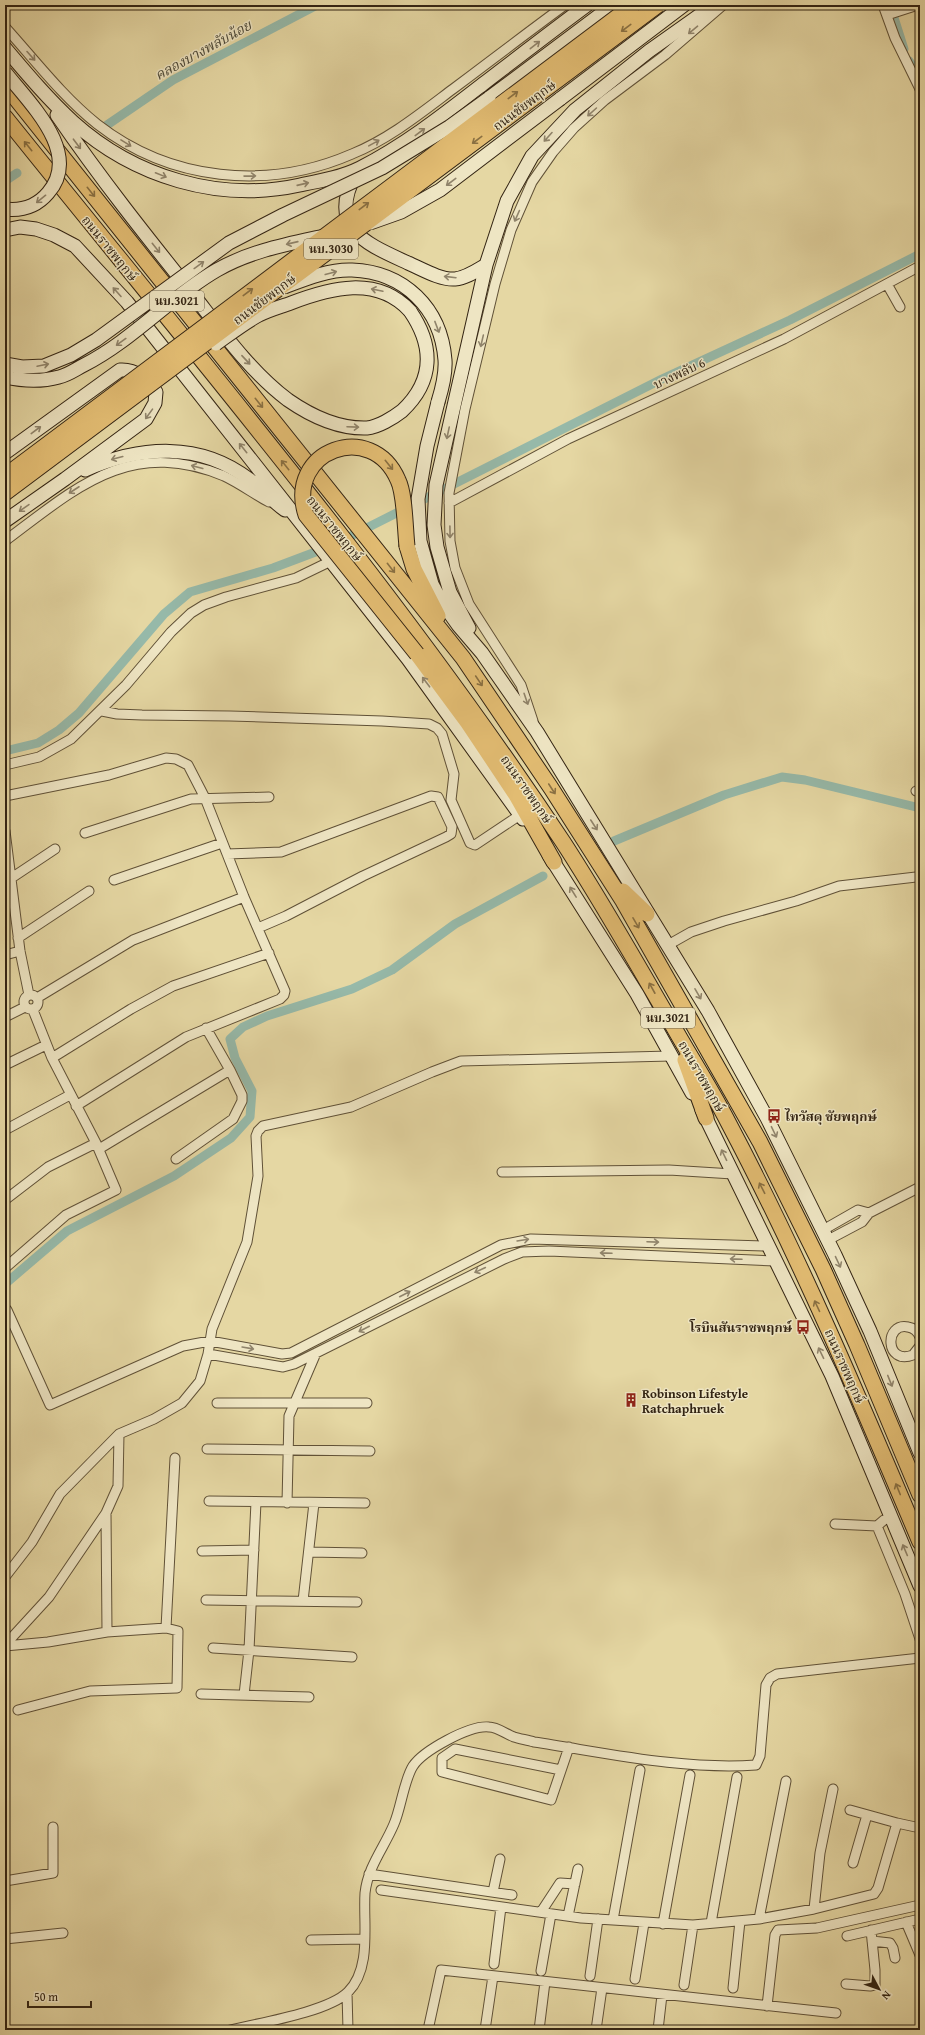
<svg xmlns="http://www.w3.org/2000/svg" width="925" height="2035" viewBox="0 0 925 2035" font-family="'Gentium Book Plus','Noto Serif Thai',serif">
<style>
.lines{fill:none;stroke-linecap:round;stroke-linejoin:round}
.canal{stroke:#96b9a9;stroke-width:9}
.minor-casing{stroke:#605137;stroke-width:11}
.secondary-casing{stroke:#332413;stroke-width:15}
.primary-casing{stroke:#332413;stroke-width:17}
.minor{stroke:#eee5c3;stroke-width:9}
.secondary{stroke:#eee5c3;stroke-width:13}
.primary{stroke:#e2bc72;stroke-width:15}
.secondary-bridge-casing{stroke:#332413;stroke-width:15;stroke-linecap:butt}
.primary-bridge-casing{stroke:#332413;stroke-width:17;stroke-linecap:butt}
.secondary-bridge{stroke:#eee5c3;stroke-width:13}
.primary-bridge{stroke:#e2bc72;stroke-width:15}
.oneway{stroke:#8a7042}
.oneway2{stroke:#90846b}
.labels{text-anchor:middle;stroke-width:3;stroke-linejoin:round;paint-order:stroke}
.shield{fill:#eee5c3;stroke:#6b5e48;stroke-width:1}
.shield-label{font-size:12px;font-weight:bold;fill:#332413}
.street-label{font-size:13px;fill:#332413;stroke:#eee5c3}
.poi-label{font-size:13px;font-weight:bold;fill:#332413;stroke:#eee5c3;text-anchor:start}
.water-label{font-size:14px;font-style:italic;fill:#4c4938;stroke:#eee5c3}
</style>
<rect width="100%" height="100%" fill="#e5d7a3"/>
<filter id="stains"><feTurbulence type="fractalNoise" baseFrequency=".005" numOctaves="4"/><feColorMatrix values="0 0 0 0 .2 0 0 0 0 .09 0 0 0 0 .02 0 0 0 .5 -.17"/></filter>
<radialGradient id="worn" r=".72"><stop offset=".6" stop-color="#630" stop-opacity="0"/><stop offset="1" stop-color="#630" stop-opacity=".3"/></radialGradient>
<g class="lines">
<path class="canal" d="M890 5 904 49
M909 61 920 76
M107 125 173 80 317 5
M5 181 17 173
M341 541 662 379 790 320 920 254
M5 751 38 743 59 730 79 713 164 614 190 592 273 568 326 548
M614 841 724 795 782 777 805 780 920 808
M5 1284 67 1231 174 1176 231 1138 250 1117 252 1091 235 1058 230 1039 243 1027 267 1016 352 989 392 970 455 924 543 876"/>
<defs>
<path id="minor" d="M883 5 895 38 920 89
M887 15 918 5
M5 27C34 59 62 96 97 124 170 181 267 191 352 154 389 139 421 113 453 89 490 61 527 33 565 5
M887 284 900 307
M449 503 568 439 784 339 920 266
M5 541C76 488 129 437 224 476 239 483 254 494 269 502
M102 711 117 714 142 715 230 716 382 721 429 724 437 728 442 734 454 774 451 800 470 843 475 845 520 815
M533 721 521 685 469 604 455 568 450 541 449 493 465 409 495 284 511 230 532 182 553 152 574 128 605 100 665 55 723 5
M5 765 39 757 71 739 126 685 171 632 191 613 204 605 226 597 296 578 331 561
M916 791 920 790
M5 796 109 775 166 758 176 759 188 765 205 798 244 897 285 991 284 995 280 999 186 1037 76 1106
M5 831 20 951 29 995
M85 833 191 799 269 797
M227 854 281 852 431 796 438 797 452 827 451 834 446 837 363 876 286 916 258 928
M10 879 55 849
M114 880 222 843
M18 938 89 891
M668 945 691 932 724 921 796 901 839 886 916 877
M5 955 20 951
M24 1002a7 7 0 1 1 14 0a7 7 0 1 1-14 0Z
M37 998 133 940 244 897
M5 1017 25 1007
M52 1058 131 1009 173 986 269 953
M5 1065 46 1045
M5 1130 70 1095
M99 1149 230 1070
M176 1159 233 1119 242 1101V1095L230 1070 206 1028
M502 1172 669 1170 733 1174
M5 1200 48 1167 96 1143
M869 1213 920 1187
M823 1230 858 1210 869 1213 862 1222 828 1240
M5 1268 66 1215 116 1190 96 1143 52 1058 33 1010
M7 1310 50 1405 183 1346 210 1341 282 1354 291 1353 501 1245 531 1239 768 1246
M920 1337C918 1332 914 1328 908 1327 884 1322 885 1366 913 1355L920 1346
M208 1354 283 1367 294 1364 504 1259 522 1252 549 1251 775 1261
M217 1403H367
M207 1449 370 1451
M209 1501 365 1503
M287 1503 289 1416 316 1353
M106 1513 107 1632
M891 1518 884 1520 877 1526 905 1594 920 1639
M835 1524 877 1526
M202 1551 254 1550
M309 1552 362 1553
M5 1577 32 1542 60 1494 119 1434 154 1419 182 1403 200 1381 208 1354 212 1329 247 1242 258 1176 256 1136 258 1131 263 1126 351 1107 432 1072 461 1061 671 1056
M206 1600 357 1602
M303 1601 314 1503
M5 1645 49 1597 106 1513 118 1486 119 1434
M5 1646 48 1642 107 1632 166 1628 175 1458
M213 1648 352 1657
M201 1694 309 1697
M244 1695 249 1650 256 1502
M18 1710 90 1691 177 1688 178 1631 166 1628
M561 1770 455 1749 442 1758V1772L551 1800 569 1747
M850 1810 897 1823
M853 1863 867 1815
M369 1874 512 1895
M5 1881 53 1873V1827
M381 1890 581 1918 693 1925 759 1919 814 1909 874 1894 878 1888 897 1823 920 1828
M493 1892 500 1859
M814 1909 820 1853 833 1789
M541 1912 560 1883 575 1884
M568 1916 578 1869
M759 1919 786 1781
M613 1920 640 1770
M906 1922 920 1955
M711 1923 737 1777
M663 1924 690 1775
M847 1936 920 1919
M5 1939 63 1933
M311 1940 364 1939
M872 1941 890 1943 893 1948 895 1958
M494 1964 501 1907
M541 1971 551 1914
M590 1976 598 1919
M635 1979 644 1923
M846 1984 870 1986 875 1985V1970L871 1930
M684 1985 693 1925
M733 1988 740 1921
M347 1993 348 2030
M767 2006 775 1935 778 1930 817 1928 920 1905
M230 2030C259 2023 328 2012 348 1992 372 1968 363 1924 365 1893 368 1866 384 1848 394 1824 401 1808 404 1780 413 1766 423 1751 469 1725 489 1727 497 1727 506 1734 514 1737 520 1739 528 1740 534 1742 607 1753 682 1770 756 1765L760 1756 766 1685 770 1678 777 1674 920 1658
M428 2030 441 1970 836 2013
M485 2030 493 1976
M539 2030 545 1982
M596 2030 602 1988
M658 2030 662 1995"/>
<path id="secondary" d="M5 48C27 74 48 99 73 122 134 177 219 203 300 185 320 181 342 177 360 168 405 145 443 115 483 84 517 58 552 31 587 5
M489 98 613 5
M560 99 684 5
M57 115C100 178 147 237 195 297 223 333 251 372 288 400 311 416 338 429 367 428 378 427 393 418 402 411 434 381 434 346 410 311
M355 175C327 229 367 244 408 263 422 269 440 280 455 279 466 278 476 271 486 265
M5 230 20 227 36 229 54 235 75 246 127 302 408 659 523 819
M438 402 427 446 418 499 420 541 432 584 441 601 458 625 482 653 537 732 708 1011 767 1118 835 1255 870 1331 920 1453
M5 453 120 370C137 369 145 379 156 392L155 403 146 419 65 479 5 521
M85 470C140 446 200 441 250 480 263 489 272 501 285 510
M469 628 450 592 437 547 434 525 436 485 486 265 507 201 532 156 575 110 649 51 714 5
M549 855 637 994 692 1093
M702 1110 832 1376 920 1586"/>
<path id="primary" d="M5 85 463 658 551 788 623 901 760 1142 823 1269 857 1345 920 1495
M5 117C196 355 395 588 563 842 602 902 637 964 673 1026 691 1058 711 1089 728 1122 800 1258 860 1400 920 1542
M407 546 414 569 438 616
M417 654 468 723 516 795 554 862
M623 891 647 914
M685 1060 706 1118"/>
</defs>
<use href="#minor" class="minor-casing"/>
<use href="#secondary" class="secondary-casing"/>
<use href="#primary" class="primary-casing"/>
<use href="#minor" class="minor"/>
<use href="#secondary" class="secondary"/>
<use href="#primary" class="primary"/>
<defs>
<path id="secondary-bridge" d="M5 72C29 103 83 153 48 193 37 206 22 211 5 209
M370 223 401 212 440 190 560 99
M284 287C305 279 330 269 352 270 404 272 441 308 445 360 446 374 442 389 438 402
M216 344C230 334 244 323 259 315 269 310 280 307 291 303 330 288 377 275 410 311
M5 364 22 367 44 366 71 355 96 340 229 243 283 215 382 168 449 127 489 98
M5 377C23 381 41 382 59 377 68 375 76 369 84 365 133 340 170 297 217 270 250 251 288 244 324 236"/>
<path id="primary-bridge" d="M5 476 633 5
M5 493 658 5
M407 546C405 529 405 494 398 480 372 419 285 450 306 515L417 654"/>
</defs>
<use href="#secondary-bridge" class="secondary-bridge-casing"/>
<use href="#primary-bridge" class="primary-bridge-casing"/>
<use href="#secondary-bridge" class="secondary-bridge"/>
<use href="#primary-bridge" class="primary-bridge"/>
</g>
<defs><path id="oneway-shaft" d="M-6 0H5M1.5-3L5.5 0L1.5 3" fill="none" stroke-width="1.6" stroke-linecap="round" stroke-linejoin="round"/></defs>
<g class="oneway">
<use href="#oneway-shaft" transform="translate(626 28) rotate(143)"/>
<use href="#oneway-shaft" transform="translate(513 95) rotate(-37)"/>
<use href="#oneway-shaft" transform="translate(477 140) rotate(143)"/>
<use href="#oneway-shaft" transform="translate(28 146) rotate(-129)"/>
<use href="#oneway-shaft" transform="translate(91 192) rotate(51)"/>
<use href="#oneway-shaft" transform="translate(364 206) rotate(-37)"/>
<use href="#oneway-shaft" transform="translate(248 292) rotate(-37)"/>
<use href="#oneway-shaft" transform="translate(259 403) rotate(51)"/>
<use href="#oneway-shaft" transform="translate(285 465) rotate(-129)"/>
<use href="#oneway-shaft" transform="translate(389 465) rotate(51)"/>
<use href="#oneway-shaft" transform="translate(391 568) rotate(52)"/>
<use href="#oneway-shaft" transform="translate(479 681) rotate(56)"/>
<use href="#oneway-shaft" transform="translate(552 789) rotate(57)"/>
<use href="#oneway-shaft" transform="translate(636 923) rotate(60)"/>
<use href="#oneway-shaft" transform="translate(652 988) rotate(-119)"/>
<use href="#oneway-shaft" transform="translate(762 1188) rotate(-117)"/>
<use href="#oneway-shaft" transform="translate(817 1306) rotate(-115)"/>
<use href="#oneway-shaft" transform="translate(898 1489) rotate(-112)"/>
</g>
<g class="oneway2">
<use href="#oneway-shaft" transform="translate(693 30) rotate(140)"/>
<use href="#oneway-shaft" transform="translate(535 45) rotate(-38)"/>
<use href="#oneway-shaft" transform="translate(31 56) rotate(48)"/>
<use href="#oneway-shaft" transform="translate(592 112) rotate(138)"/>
<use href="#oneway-shaft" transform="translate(420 132) rotate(-37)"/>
<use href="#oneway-shaft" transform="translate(548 137) rotate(132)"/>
<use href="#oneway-shaft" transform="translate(126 143) rotate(32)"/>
<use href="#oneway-shaft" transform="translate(374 143) rotate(-29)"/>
<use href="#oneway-shaft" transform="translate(77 144) rotate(53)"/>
<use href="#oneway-shaft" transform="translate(161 175) rotate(22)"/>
<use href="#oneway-shaft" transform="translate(250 176) rotate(-1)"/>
<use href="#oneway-shaft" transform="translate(451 182) rotate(143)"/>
<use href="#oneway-shaft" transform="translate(303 184) rotate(-13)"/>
<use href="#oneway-shaft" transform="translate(41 199) rotate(141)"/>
<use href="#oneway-shaft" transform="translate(517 216) rotate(114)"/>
<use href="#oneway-shaft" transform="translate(292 243) rotate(167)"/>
<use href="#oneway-shaft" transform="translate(156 248) rotate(51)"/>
<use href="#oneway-shaft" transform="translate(199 265) rotate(-36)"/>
<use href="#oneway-shaft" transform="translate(331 273) rotate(-15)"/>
<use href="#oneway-shaft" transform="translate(450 277) rotate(-173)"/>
<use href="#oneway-shaft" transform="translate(377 290) rotate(-168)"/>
<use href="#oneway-shaft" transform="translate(117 292) rotate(-132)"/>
<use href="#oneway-shaft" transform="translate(437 327) rotate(69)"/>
<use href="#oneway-shaft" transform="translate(482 341) rotate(103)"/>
<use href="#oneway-shaft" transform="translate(121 342) rotate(144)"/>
<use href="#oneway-shaft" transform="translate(246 360) rotate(47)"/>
<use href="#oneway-shaft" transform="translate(43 365) rotate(-12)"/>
<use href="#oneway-shaft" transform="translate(149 414) rotate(126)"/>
<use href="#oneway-shaft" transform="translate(353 427) rotate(2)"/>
<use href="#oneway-shaft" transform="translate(36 430) rotate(-37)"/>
<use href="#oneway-shaft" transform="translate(448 433) rotate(102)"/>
<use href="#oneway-shaft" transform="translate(243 448) rotate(-129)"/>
<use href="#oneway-shaft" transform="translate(117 458) rotate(165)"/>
<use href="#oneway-shaft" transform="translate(197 467) rotate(-165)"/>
<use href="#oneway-shaft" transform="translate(74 490) rotate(147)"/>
<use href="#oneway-shaft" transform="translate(24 508) rotate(145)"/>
<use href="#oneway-shaft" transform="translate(450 532) rotate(89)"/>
<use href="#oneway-shaft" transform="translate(426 682) rotate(-127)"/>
<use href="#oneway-shaft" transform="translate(526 699) rotate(71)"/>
<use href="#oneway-shaft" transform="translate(594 825) rotate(57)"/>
<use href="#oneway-shaft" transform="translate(573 892) rotate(-122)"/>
<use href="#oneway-shaft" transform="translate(698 994) rotate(60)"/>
<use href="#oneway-shaft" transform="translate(774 1132) rotate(64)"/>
<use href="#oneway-shaft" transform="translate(724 1155) rotate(-116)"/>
<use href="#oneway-shaft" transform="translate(523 1240) rotate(-9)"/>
<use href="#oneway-shaft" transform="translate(653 1242) rotate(2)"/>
<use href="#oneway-shaft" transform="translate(606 1253) rotate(-178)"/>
<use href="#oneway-shaft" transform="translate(736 1259) rotate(-178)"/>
<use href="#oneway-shaft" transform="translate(838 1262) rotate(65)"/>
<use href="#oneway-shaft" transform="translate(480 1270) rotate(155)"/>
<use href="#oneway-shaft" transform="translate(405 1294) rotate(-27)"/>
<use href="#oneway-shaft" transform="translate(364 1329) rotate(153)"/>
<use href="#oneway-shaft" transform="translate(248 1348) rotate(10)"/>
<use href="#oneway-shaft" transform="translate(821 1353) rotate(-116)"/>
<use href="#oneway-shaft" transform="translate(890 1381) rotate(68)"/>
<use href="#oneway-shaft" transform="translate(905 1550) rotate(-113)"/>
</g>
<defs>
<symbol id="bus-bare" viewBox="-9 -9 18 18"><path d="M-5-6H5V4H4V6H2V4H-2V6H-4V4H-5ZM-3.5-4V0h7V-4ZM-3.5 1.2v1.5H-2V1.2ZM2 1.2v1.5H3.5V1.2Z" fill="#8f2418" stroke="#eee5c3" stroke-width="2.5" paint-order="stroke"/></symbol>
<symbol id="building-bare" viewBox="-9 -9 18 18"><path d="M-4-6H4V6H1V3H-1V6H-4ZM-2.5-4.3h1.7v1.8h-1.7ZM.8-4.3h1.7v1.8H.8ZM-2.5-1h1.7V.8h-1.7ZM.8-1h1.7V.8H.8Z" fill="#8f2418" stroke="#eee5c3" stroke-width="2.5" paint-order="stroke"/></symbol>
</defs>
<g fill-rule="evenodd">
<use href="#bus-bare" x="764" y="1106" width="20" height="20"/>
<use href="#bus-bare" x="793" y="1317" width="20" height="20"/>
<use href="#building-bare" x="621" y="1390" width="20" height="20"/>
</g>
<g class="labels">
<g class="shield">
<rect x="304" y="239" width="54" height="20" rx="3"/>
<rect x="150" y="291" width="54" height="20" rx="3"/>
<rect x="641" y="1008" width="54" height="20" rx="3"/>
</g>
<g class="shield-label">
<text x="331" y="253">นบ.3030</text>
<text x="177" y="305">นบ.3021</text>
<text x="668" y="1022">นบ.3021</text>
</g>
<g class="street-label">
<text transform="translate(524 105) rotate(-37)" y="5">ถนนชัยพฤกษ์</text>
<text transform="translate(110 248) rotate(51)" y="5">ถนนราชพฤกษ์</text>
<text transform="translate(264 299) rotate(-37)" y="5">ถนนชัยพฤกษ์</text>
<text transform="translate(679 373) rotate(-25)" y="5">บางพลับ 6</text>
<text transform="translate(335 528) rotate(51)" y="5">ถนนราชพฤกษ์</text>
<text transform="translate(527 789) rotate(55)" y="5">ถนนราชพฤกษ์</text>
<text transform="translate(702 1076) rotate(60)" y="5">ถนนราชพฤกษ์</text>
<text transform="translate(845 1366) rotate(66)" y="5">ถนนราชพฤกษ์</text>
</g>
<g class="poi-label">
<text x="785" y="1121">ไทวัสดุ ชัยพฤกษ์</text>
<text x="792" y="1332" text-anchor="end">โรบินสันราชพฤกษ์</text>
<text x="642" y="1398">Robinson Lifestyle<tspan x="642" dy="15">Ratchaphruek</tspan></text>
</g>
<g class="water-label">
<text transform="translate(203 50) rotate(-29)" y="5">คลองบางพลับน้อย</text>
</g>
</g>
<rect width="925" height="2035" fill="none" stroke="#e5d7a3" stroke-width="20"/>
<rect x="6" y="6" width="913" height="2023" fill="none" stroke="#332413" stroke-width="2"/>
<rect x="10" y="10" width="905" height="2015" fill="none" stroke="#332413"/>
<g transform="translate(879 1989) rotate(131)" stroke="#eee5c3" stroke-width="3" paint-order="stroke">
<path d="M0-3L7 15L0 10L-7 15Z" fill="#332413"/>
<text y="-6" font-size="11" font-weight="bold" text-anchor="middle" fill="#332413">N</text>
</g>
<path d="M28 2001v6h63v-6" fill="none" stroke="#332413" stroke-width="2"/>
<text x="34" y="2001" font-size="12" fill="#332413" stroke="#eee5c3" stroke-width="3" paint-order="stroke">50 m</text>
<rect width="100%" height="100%" filter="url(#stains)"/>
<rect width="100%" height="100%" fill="url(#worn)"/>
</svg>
